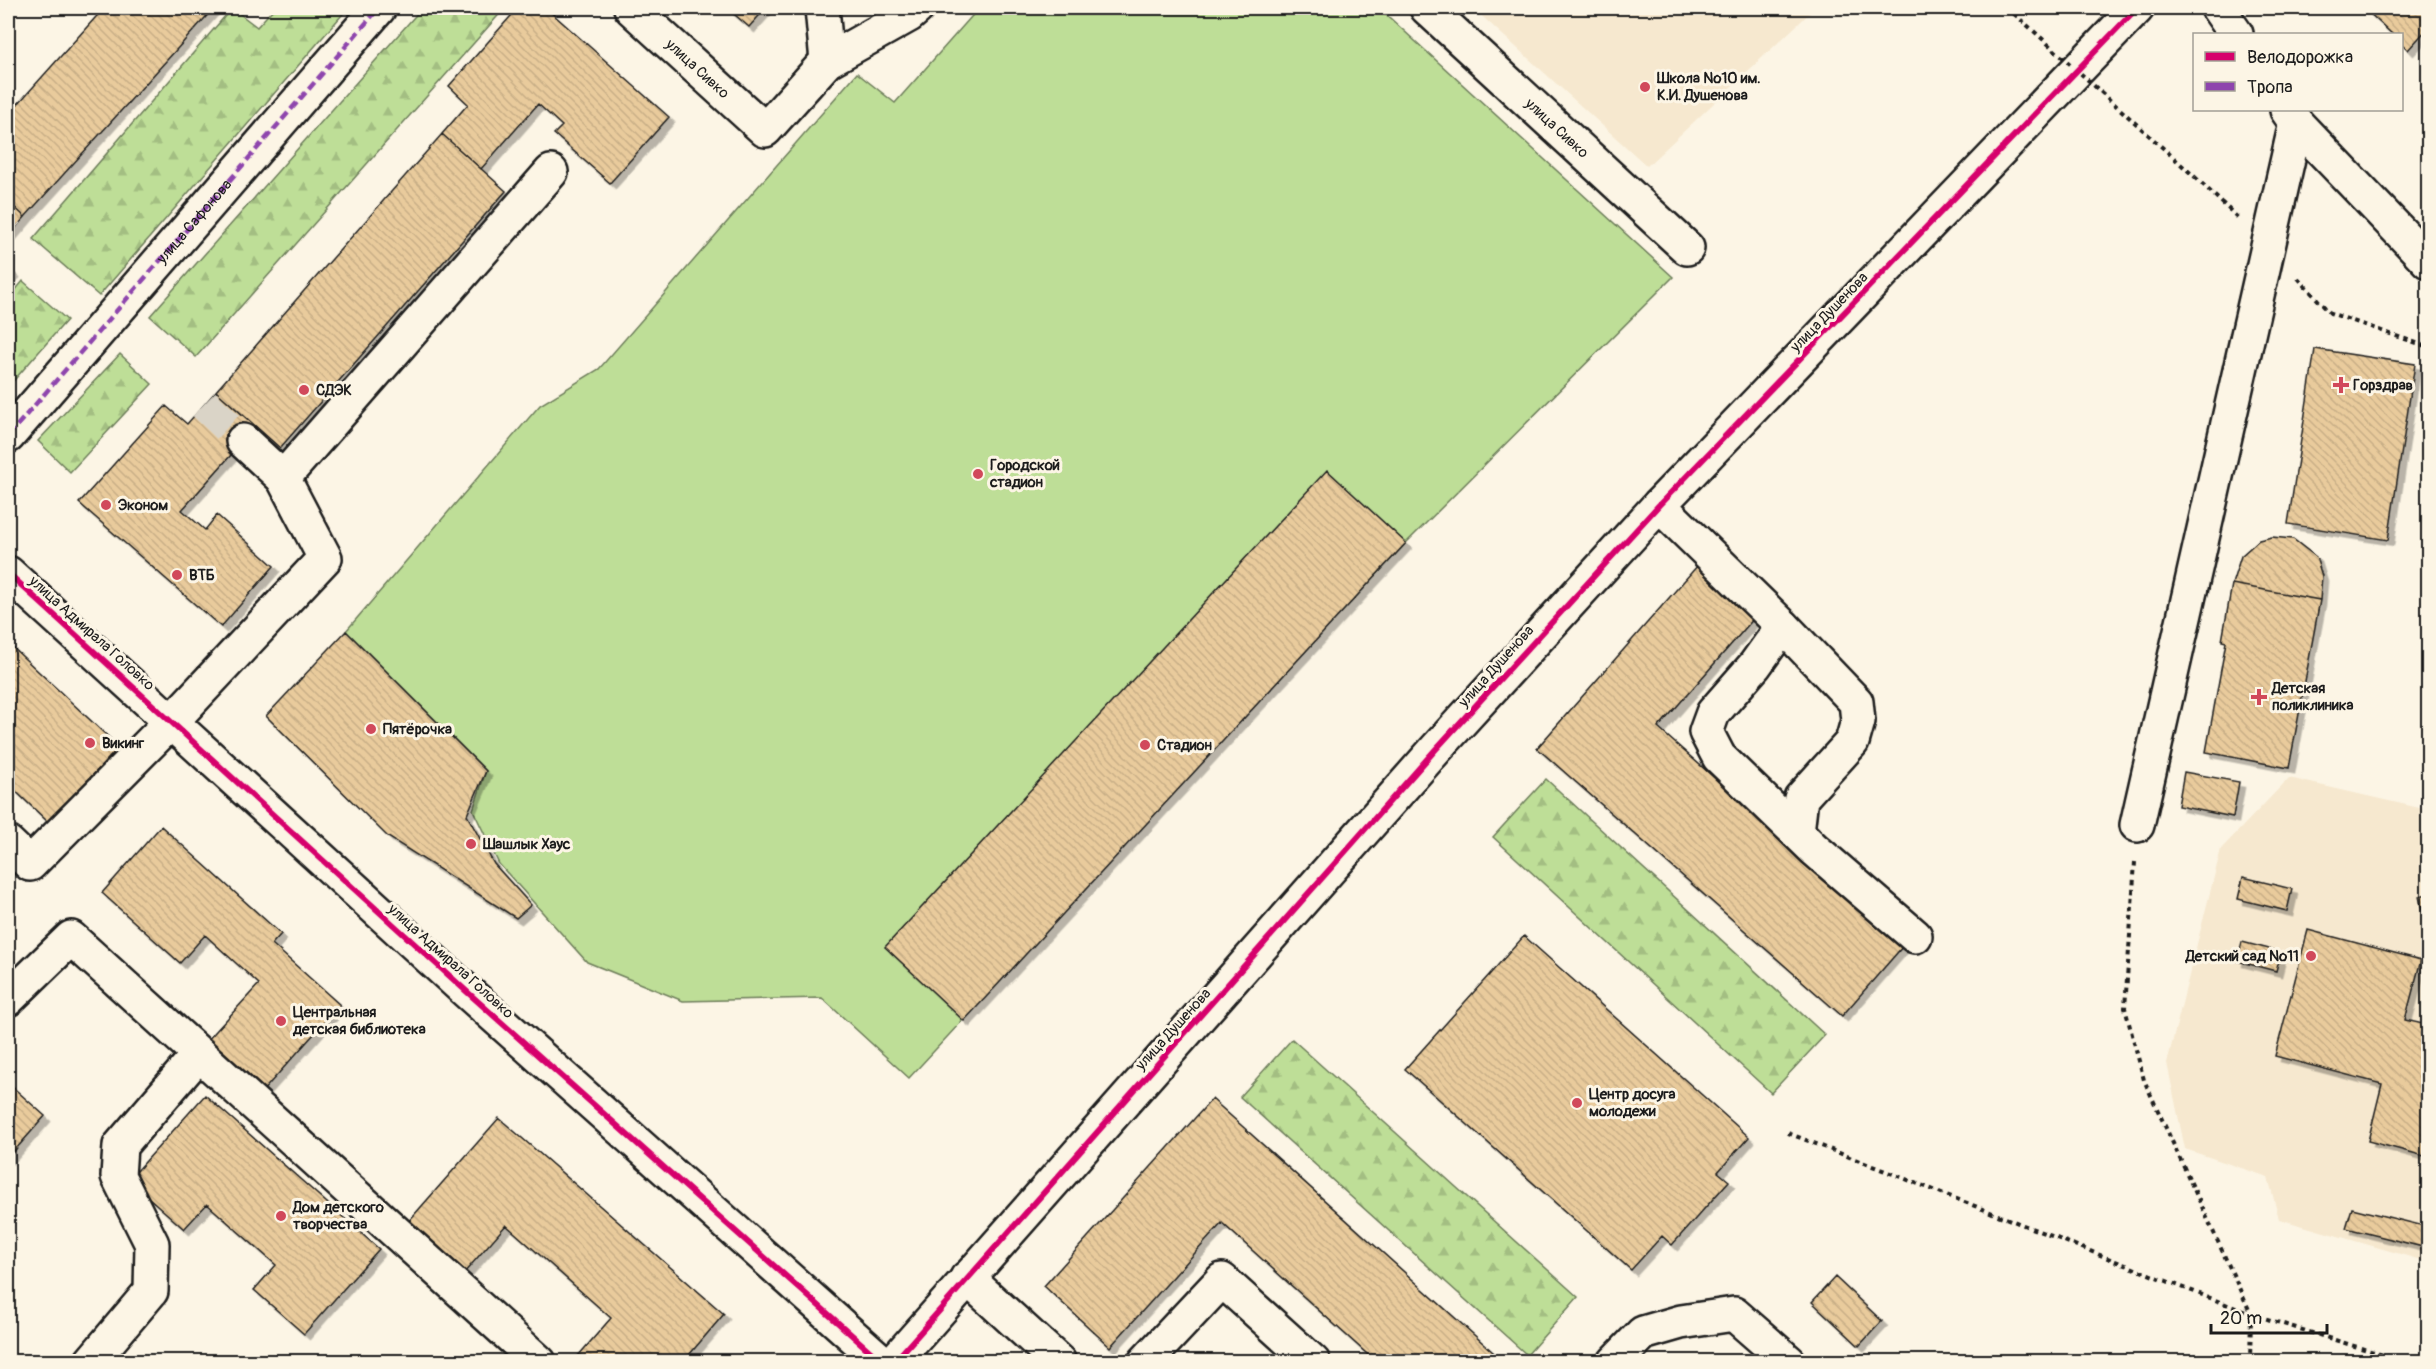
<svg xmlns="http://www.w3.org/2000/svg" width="2436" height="1369" viewBox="0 0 2436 1369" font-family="Pangolin,sans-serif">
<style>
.built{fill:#f6e8cf}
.grass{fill:#bede97;stroke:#6d7d5a;stroke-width:1.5}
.forest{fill:url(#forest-firs);stroke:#6d7d5a;stroke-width:1.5}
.building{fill:url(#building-back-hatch);stroke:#1c1c1c;stroke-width:1.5;filter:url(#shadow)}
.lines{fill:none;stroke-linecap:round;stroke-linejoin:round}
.minor-tunnel{stroke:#dad4c7;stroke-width:33;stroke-dasharray:33 16;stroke-linecap:butt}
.minor-casing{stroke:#1c1c1c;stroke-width:38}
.path{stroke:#1c1c1c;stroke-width:4;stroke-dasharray:4.5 4.5;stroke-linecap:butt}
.minor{stroke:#fcf5e5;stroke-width:33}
.path-bridge{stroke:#1c1c1c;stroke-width:4;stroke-dasharray:4.5 4.5;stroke-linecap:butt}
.quiet{stroke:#8e44ad;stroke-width:4.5;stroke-dasharray:9 4.5;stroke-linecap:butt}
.cycleway-casing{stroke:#fcf5e5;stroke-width:10}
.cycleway{stroke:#d6006c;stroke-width:6}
.poi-dot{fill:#d1495b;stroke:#fcf5e5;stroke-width:2}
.labels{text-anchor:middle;stroke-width:6;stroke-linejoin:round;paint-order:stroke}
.street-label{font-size:15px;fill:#1c1c1c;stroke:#fcf5e5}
.poi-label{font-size:15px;font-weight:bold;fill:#1c1c1c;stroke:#fcf5e5;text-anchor:start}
</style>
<defs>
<pattern id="forest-firs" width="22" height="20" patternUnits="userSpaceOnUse" patternTransform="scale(1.5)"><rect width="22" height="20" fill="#bede97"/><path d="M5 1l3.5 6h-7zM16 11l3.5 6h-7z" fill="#a3be82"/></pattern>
<pattern id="building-back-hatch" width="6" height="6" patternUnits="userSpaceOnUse" patternTransform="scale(1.5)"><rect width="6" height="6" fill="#e9cb9c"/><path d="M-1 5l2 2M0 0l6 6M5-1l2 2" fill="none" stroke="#c7ae86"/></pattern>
<filter id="shadow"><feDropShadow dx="5.5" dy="5.5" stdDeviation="0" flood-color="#0004"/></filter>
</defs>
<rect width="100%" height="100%" fill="#fcf5e5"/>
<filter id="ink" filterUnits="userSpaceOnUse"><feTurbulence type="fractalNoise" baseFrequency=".0167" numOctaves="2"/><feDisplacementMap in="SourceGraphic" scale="12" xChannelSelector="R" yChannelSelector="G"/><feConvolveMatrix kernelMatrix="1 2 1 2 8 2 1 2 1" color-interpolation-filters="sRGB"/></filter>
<g filter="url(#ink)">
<path class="built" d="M1473 8H1815L1647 166Z
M2289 778 2428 810V1262L2279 1219 2268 1177 2185 1149 2167 1063 2221 849Z"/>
<path class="grass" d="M979 8H1379L1673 277 1406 543 909 1078 822 998 683 1001 587 962 499 864 473 810 486 771 346 631 540 405 599 369 857 73 895 103Z"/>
<path class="forest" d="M232 8 257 27 274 8H348L99 296 33 239Z
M422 8 504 9 196 357 150 316Z
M23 281 67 320 8 387V299Z
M120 354 152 384 70 472 38 441Z
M1546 779 1825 1035 1771 1093 1493 837Z
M1292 1039 1578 1297 1527 1355 1240 1097Z"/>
<path class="building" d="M104 8H214L25 217 8 201V115Z
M518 8H546L669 117 610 183 554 134 562 126 538 104 481 169 442 134 468 104 449 86Z
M727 8H766L749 27Z
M2364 8H2428V28L2408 50 2402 44V34H2392Z
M442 134 506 191 280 448 216 391Z
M8 201 25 217 8 237Z
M8 267 14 272 8 279Z
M2315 349 2415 364 2388 540 2288 524Z
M216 391 256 427 182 510 205 530 217 515 274 566 221 627 79 503 166 406 187 424Z
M1327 470 1406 543 964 1021 885 947Z
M2272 537 2293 539 2316 557 2322 576 2320 600 2232 584 2241 556 2259 540Z
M1698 565 1756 616 1658 728 1904 945 1842 1016 1537 748Z
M2232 584 2320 600 2289 768 2206 752 2226 642 2222 641Z
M346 631 486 771 467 815 494 864 531 905 516 918 388 837 266 716Z
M8 643 119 747 49 823 8 784Z
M2184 772 2239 782 2233 817 2178 806Z
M161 826 281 934 272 944 340 1005 261 1093 205 1043 259 984 205 935 180 963 102 893Z
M2243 877 2292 889 2287 911 2238 899Z
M2428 894V935H2427L2419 896Z
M2308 930 2421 960 2405 1020 2428 1025V1157L2368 1141 2382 1084 2275 1056Z
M1524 936 1749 1137 1718 1172 1729 1181 1672 1245 1662 1236 1631 1270 1405 1069Z
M2242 942 2281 952 2276 971 2237 961Z
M8 1083 45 1116 8 1158Z
M205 1095 379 1249 304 1334 254 1290 276 1265 207 1204 184 1229 129 1180Z
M1212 1099 1504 1362H1376L1222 1223 1110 1347 1044 1286Z
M499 1118 724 1314 683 1362H585L578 1356 611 1318 506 1225 464 1273 407 1223Z
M2352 1208 2428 1227 2423 1247 2346 1228Z
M1835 1277 1882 1321 1859 1346 1812 1302Z"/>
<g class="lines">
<path class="minor-tunnel" d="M8 234 9 235
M204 404 243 441"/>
<defs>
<g id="minor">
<path id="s1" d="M631 8 765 130 827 61 909 15 917 8"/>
<path d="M822 8 827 61"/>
<path id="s2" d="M1427 8 1687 248"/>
<path d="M2218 8 2236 34"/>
<path d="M2287 110 2296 123 2428 261"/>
<path d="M8 436 379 8"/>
<path d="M243 441 283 478"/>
<path d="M1659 505 1783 626 1755 665 1713 713 1706 732 1719 757 1814 849 1915 936"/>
<path d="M8 573 465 990 882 1362"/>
<path d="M1783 626 1856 702 1858 721 1852 742 1801 798 1797 832"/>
<path d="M2137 825 2296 123"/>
<path d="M8 843 30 864 172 721 325 558 283 478 551 172"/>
<path d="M8 999 71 938 539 1362"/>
<path d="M967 1278 1059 1362"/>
<path d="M91 1362 151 1291 152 1244 118 1176 120 1146 199 1054"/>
<path d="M894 1362 1436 749 1659 505 2137 8"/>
<path d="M1145 1362 1222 1280 1313 1362"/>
<path d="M1615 1362 1643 1333 1681 1322 1734 1314 1789 1362"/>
</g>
</defs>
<use href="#minor" class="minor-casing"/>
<path class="path" d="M2007 8 2027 25
M2195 177 2238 218
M2298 278 2330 313 2428 347
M2135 862 2125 1008 2144 1080 2251 1314 2250 1362
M1788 1133 2251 1314 2406 1362"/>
<use href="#minor" class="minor"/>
<path class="path-bridge" d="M2027 25 2195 177"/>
<path class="quiet" id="s3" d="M8 436 379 8"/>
<defs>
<path id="cycleway" d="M8 573 465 990 882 1362
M894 1362 1436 749 1659 505 2137 8"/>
</defs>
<use href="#cycleway" class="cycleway-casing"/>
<use href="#cycleway" class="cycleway"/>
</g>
</g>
<g class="poi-dot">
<circle cx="1645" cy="87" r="6"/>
<path d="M2338 376h6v6h6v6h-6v6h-6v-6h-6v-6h6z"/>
<circle cx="304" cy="390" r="6"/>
<circle cx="978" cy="474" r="6"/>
<circle cx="106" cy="505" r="6"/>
<circle cx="177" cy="575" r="6"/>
<path d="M2256 688h6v6h6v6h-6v6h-6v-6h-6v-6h6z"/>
<circle cx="371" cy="729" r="6"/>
<circle cx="90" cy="743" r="6"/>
<circle cx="1145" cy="745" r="6"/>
<circle cx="471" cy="844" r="6"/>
<circle cx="2311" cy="956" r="6"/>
<circle cx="281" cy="1021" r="6"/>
<circle cx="1577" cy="1103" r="6"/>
<circle cx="281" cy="1216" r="6"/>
</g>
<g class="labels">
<g class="street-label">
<text dy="5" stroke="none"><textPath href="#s1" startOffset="90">улица Сивко</textPath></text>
<text dy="5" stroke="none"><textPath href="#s2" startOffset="177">улица Сивко</textPath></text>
<text dy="5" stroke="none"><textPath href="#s3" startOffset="284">улица Сафонова</textPath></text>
<text transform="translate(1829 312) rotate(-46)" y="5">улица Душенова</text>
<text transform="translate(92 633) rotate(42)" y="5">улица Адмирала Головко</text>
<text transform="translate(1496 666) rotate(-48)" y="5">улица Душенова</text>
<text transform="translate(451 961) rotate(42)" y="5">улица Адмирала Головко</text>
<text transform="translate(1173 1029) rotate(-48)" y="5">улица Душенова</text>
</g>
<g class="poi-label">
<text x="1657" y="83">Школа №10 им.<tspan x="1657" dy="17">К.И. Душенова</tspan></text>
<text x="2353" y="390">Горздрав</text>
<text x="316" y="395">СДЭК</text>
<text x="990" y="470">Городской<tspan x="990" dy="17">стадион</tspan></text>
<text x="118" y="510">Эконом</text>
<text x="189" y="580">ВТБ</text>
<text x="2272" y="693">Детская<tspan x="2272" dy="17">поликлиника</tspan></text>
<text x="383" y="734">Пятёрочка</text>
<text x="102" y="748">Викинг</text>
<text x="1157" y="750">Стадион</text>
<text x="483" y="849">Шашлык Хаус</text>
<text x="2299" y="961" text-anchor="end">Детский сад №11</text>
<text x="293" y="1017">Центральная<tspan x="293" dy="17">детская библиотека</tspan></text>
<text x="1589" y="1099">Центр досуга<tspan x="1589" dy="17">молодежи</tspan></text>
<text x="293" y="1212">Дом детского<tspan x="293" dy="17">творчества</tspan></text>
</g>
</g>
<rect width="2436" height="1369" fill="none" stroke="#fcf5e5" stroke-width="30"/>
<rect x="15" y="15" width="2406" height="1339" fill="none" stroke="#1c1c1c" stroke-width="2" filter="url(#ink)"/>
<rect x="2193" y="33" width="210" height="78" fill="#fcf5e5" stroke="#a29e95" stroke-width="1.5"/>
<rect x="2205" y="52" width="30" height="9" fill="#d6006c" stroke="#a29e95" stroke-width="1.5"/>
<text x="2247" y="63" font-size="18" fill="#1c1c1c">Велодорожка</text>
<rect x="2205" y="82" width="30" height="9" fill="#8e44ad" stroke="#a29e95" stroke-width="1.5"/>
<text x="2247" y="93" font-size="18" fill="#1c1c1c">Тропа</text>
<path d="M2211 1324v9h116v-9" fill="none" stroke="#1c1c1c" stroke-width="3"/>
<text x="2220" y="1324" font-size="18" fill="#1c1c1c" stroke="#fcf5e5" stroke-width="4.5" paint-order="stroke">20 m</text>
</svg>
